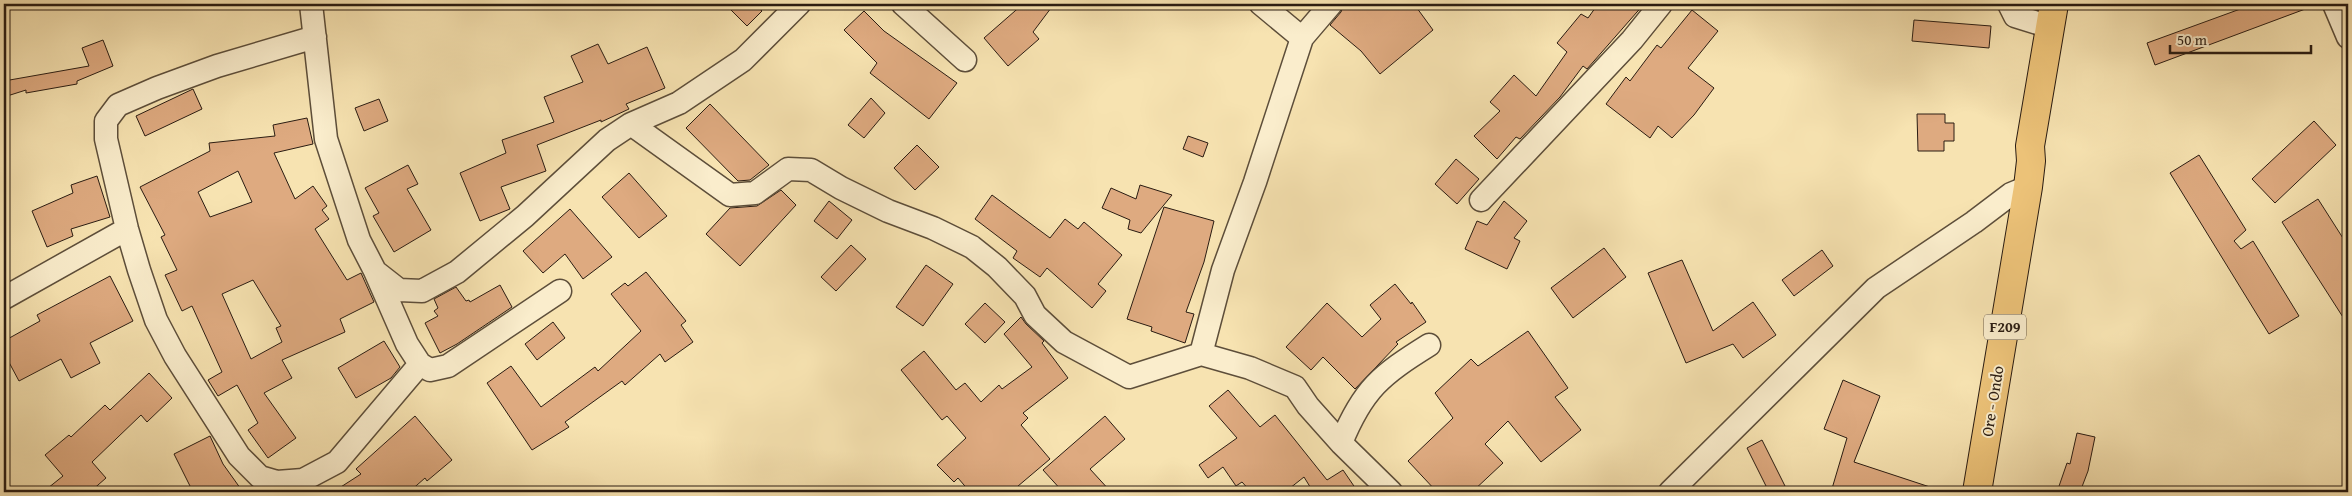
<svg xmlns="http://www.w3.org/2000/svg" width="2352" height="496" viewBox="0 0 2352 496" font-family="'Gentium Book Plus',serif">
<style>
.building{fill:#deaa80;stroke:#2a1c12;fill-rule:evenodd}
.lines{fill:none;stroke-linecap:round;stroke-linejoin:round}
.minor-casing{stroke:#5d4e3a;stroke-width:25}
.major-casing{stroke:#2a1c12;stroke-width:30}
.minor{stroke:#faedcc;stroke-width:22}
.major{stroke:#ecc278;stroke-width:28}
.labels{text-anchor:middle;stroke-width:4;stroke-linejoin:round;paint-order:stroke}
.shield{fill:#faedcc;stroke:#685b4a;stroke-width:1}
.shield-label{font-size:15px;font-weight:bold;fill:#2a1c12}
.street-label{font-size:16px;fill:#2a1c12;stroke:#faedcc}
</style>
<rect width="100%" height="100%" fill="#f7e3b1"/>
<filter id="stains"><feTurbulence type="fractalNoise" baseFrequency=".004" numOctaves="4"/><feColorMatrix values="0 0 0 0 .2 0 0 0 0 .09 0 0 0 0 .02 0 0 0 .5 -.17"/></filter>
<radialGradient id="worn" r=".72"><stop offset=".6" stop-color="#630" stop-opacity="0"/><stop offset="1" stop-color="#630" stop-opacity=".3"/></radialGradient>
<path class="building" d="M725 4H754L762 11 747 26Z
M1023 4H1054L1033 32 1039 39 1008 66 984 38Z
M1344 4H1414L1433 30 1380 74 1361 51 1330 25 1341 12Z
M1598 4H1644L1587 69 1583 66 1560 97 1520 139 1516 137 1497 159 1474 136 1500 111 1490 102 1514 75 1536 96 1567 52 1557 43 1581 14 1588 18Z
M2254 4 2316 5 2155 65 2147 43Z
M1692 10 1718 31 1688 68 1714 88 1694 115 1672 138 1658 126 1650 138 1606 104 1626 77 1630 81 1657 45 1661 48Z
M864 11 884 31 957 83 929 119 870 73 877 63 844 30Z
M1914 20 1991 26 1989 48 1912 41Z
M103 40 113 66 77 81V84L26 93V90L4 97V81L89 66 82 48Z
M598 44 608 64 647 47 665 88 626 104 629 109 601 122V120L537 145 546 171 501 187 510 209 480 221 460 173 506 153 502 140 554 122 544 97 583 82 571 56Z
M193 89 202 109 145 136 136 116Z
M871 98 885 113 864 138 848 125Z
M379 99 388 121 364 131 355 108Z
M710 104 769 165 750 180 738 181 686 128Z
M1917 114H1945V123H1954V141H1944V151H1918Z
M307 118 313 144 274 153 295 199 313 186 327 206 322 210 329 219 315 229 347 280 361 273 374 302 340 319 345 332 282 360 292 378 264 393 296 438 268 458 248 430 258 423 237 385 218 396 208 380 222 372 192 306 182 311 165 275 177 270 161 237 165 235 140 187 210 151 209 143 275 136 273 125ZM238 171 252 202 210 217 198 192ZM253 280 281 326 276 328 282 342 251 359 222 294Z
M2314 121 2336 145 2275 203 2252 179Z
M1188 136 1208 143 1203 157 1183 149Z
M917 145 939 167 915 190 894 168Z
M2199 155 2246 230 2234 241 2241 249 2253 241 2299 316 2269 334 2170 173Z
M1456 159 1479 179 1457 204 1435 184Z
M408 165 418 184 407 189 431 230 394 252 373 216 379 213 365 188Z
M629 173 667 216 639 238 602 197Z
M97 176 110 217 71 229 73 236 47 247 32 211 73 193 71 185Z
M1140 185 1172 195 1141 233 1128 229 1130 220 1102 208 1111 188 1136 199Z
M781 190 796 205 740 266 706 234 730 208 757 206Z
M992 195 1050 238 1065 219 1078 229 1084 222 1122 255 1098 284 1106 291 1092 308 1047 268 1040 277 1013 258 1017 251 975 219Z
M2318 199 2348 246V325L2282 222Z
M829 201 852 220 837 239 814 221Z
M1504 201 1527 221 1514 238 1520 241 1507 269 1465 249 1477 221 1487 225Z
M1164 207 1214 221 1204 262 1186 312 1194 314 1185 343 1151 331 1152 327 1127 319Z
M570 209 612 257 583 279 565 254 543 273 523 251Z
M851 245 866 259 836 291 821 277Z
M1604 248 1626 277 1573 318 1551 288Z
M1822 250 1833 266 1794 296 1782 280Z
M1682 260 1713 331 1753 302 1776 335 1743 358 1733 344 1686 363 1648 273Z
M926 265 953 284 923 326 896 307Z
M646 272 686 321 681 325 693 342 665 362 660 354 625 385 622 381 565 422 569 427 532 450 487 383 511 366 541 407 595 367 598 371 641 331 611 294 625 283 628 286Z
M110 276 133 321 90 343 100 363 71 378 61 359 19 381 4 353V341L40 321 37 315Z
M1395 284 1411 304 1412 302 1426 322 1396 342 1398 344 1355 389 1323 357 1311 370 1286 347 1327 303 1362 337 1381 319 1370 305Z
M500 285 512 307 457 344 440 353 425 323 438 316 434 311 438 308 434 299 456 287 466 301 469 300 470 302Z
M985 303 1005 322 985 343 965 324Z
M1021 317 1026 324 1044 341 1042 343 1068 378 1023 413 1028 418 1021 425 1050 459 1011 492H970L958 478 954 482 937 465 966 438 947 416 942 420 901 370 924 351 956 390 965 383 981 402 999 385 1002 389 1032 367 1004 334Z
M553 322 565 338 537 360 525 344Z
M1528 331 1568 388 1555 397 1581 430 1541 462 1508 421 1485 444 1503 463 1472 492H1437L1408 461 1453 418 1435 393 1471 359 1478 366Z
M384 341 400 367 391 378 356 398 338 368Z
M149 373 172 398 147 422 141 415 92 462 106 478 90 492H43L63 476 45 455 69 435 71 437 105 405 110 410Z
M1843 380 1880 396 1854 462 1939 490V492H1831L1847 438 1824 429Z
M1228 390 1260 427 1275 415 1327 480 1343 470 1358 492H1310L1312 490 1304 477 1285 492H1251L1242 482 1236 486 1223 467 1208 478 1199 465 1237 438 1209 406Z
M415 416 452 460 427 481 425 478 409 492H333L361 474 356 469Z
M1105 416 1125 439 1090 469 1111 492H1063L1043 470Z
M2077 433 2095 437 2088 471 2080 492H2057L2067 463 2070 464Z
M210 436 223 464 243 492H193L174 454Z
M1762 440 1788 492H1769L1747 448Z"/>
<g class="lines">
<defs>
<path id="minor" d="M311 4 326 139 359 240 375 271 407 344 420 364 430 370 448 366 560 291
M903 4 965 60
M1261 4 1302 38
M2009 4 2015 16 2050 27
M2334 4 2348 37
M315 37 217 66 157 88 118 105 106 121V139L127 229 139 270 156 320 175 356 239 456 260 477 277 482 303 480 337 462 420 364
M631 124 730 195 755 193 788 169 811 170 841 188 888 211 933 228 972 247 997 267 1025 296 1035 315 1064 342 1129 377 1201 354 1223 270 1255 182 1302 38 1331 4
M1481 200 1632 40 1661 4
M376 272 399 290 422 291 457 272 525 216 607 140 631 124 679 103 743 60 799 4
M4 298 127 229
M1201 354 1250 368 1295 387 1308 406 1341 443 1391 492
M1341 443C1363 389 1381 375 1429 345
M1670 492 1876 288 1974 222 2011 194 2028 187"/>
<path id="major" d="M1977 492 2028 187 2031 161 2030 146 2054 4"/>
</defs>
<use href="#minor" class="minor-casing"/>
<use href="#major" class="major-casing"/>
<use href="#minor" class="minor"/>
<use href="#major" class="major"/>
</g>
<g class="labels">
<rect class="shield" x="1984" y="314.5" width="42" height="25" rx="4"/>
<g class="shield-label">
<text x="2005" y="332">F209</text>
</g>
<g class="street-label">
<text transform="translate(1992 401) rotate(-81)" y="6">Ore - Ondo</text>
</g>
</g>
<rect width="2352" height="496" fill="none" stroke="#f7e3b1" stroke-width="20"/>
<rect x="5" y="5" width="2342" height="486" fill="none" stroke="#2a1c12" stroke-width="2.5"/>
<rect x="10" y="10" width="2332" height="476" fill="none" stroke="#2a1c12"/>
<path d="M2170 45v8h141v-8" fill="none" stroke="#2a1c12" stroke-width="2.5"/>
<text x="2177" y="45" font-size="15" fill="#2a1c12" stroke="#faedcc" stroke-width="4" paint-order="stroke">50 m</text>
<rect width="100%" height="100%" filter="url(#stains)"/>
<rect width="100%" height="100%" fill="url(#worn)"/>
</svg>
